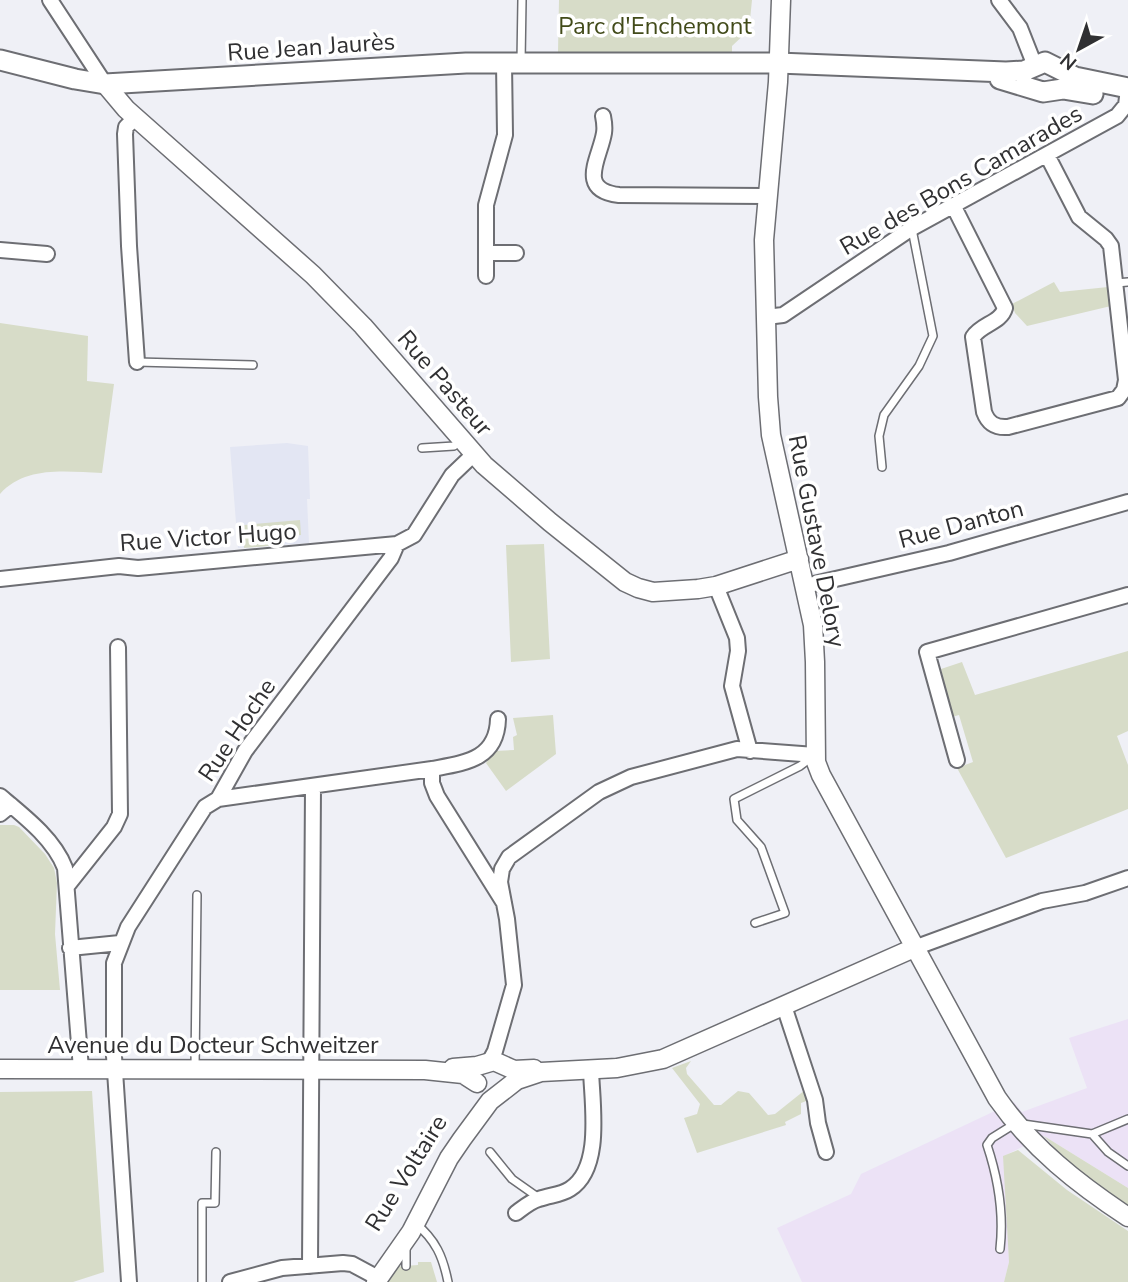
<svg xmlns="http://www.w3.org/2000/svg" width="1128" height="1282" viewBox="0 0 1128 1282" font-family="'Nunito Sans',sans-serif">
<style>
.commercial{fill:#ece2f6}
.built{fill:#e3e6f3}
.green{fill:#d7dcc8}
.lines{fill:none;stroke-linecap:round;stroke-linejoin:round}
.service-casing{stroke:#6d6e73;stroke-width:10}
.minor-casing{stroke:#6d6e73;stroke-width:18}
.tertiary-casing{stroke:#6d6e73;stroke-width:21}
.secondary-casing{stroke:#6d6e73;stroke-width:23}
.service{stroke:#fff;stroke-width:7}
.minor{stroke:#fff;stroke-width:14}
.tertiary{stroke:#fff;stroke-width:18}
.secondary{stroke:#fff;stroke-width:19}
.labels{text-anchor:middle;stroke-width:7;stroke-linejoin:round;paint-order:stroke}
.park-label{font-size:24px;fill:#424b1a;stroke:#fff}
.street-label{font-size:24px;fill:#303032;stroke:#fff}
</style>
<rect width="100%" height="100%" fill="#eff0f6"/>
<path class="commercial" d="M1128 1019V1188L1044 1136 1004 1156 1009 1262 1004 1282H802L777 1228 851 1194 861 1174 1014 1102 1022 1112 1087 1088 1069 1038Z"/>
<path class="built" d="M287 443 308 446 310 499H307L309 543 238 548 230 447Z"/>
<path class="green" d="M559 0H752L749 30 732 46V52H558Z
M1054 282 1060 292 1108 287 1111 306 1027 326 1015 313 1012 304Z
M0 323 88 336 87 381 114 384 102 473C67 472 26 465 0 494Z
M300 520 301 535 288 536 280 545 244 548V525Z
M544 544 550 659 511 662 506 545Z
M1128 651V731L1117 736 1128 765V809L1006 858 957 768 973 762 959 715 948 718 940 687 944 682 941 669 962 662 975 695Z
M553 715 556 754 506 791 486 763 495 751 514 750 513 737 517 735 513 718Z
M0 825H14L19 827 45 854 54 868 57 883 55 934 60 990H0Z
M691 1061 686 1068 687 1074 714 1105H721L738 1091 749 1093 768 1115 775 1114 805 1090 809 1100 801 1103V1114L785 1122 786 1125 697 1153 684 1118 697 1114 700 1104 672 1068Z
M92 1091 104 1272 73 1282H0V1092Z
M1044 1136 1128 1188V1208L1073 1169Z
M1018 1150 1067 1190 1128 1231V1282H1004L1009 1262 1003 1156Z
M418 1262H431L437 1282H382L391 1267 418 1265Z"/>
<g class="lines">
<defs>
<path id="service" d="M521 62 522 0
M1116 283 1128 282
M137 362 253 365
M422 448 454 446 461 440
M882 467 879 436 884 415 919 366 933 336 912 229
M755 923 785 913 761 847 737 820 734 799 800 766 812 757
M195 1068 197 895
M1092 1134 1108 1152 1128 1166
M490 1152 512 1179 539 1198
M415 1223C436 1240 443 1257 448 1282
M1000 1249C1004 1214 998 1178 987 1145L992 1138 1016 1123 1092 1134 1128 1119
M406 1266V1245
M202 1282V1203H215L216 1152"/>
<path id="minor" d="M50 0 105 84
M999 0 1020 28 1035 66
M603 116C604 121 605 127 604 133 600 158 576 190 619 195L767 196
M135 118 126 127 125 134 129 246 137 362
M953 205 1005 308C1001 323 981 324 973 337L984 412C988 423 995 428 1008 427L1118 398 1124 390 1126 380 1111 246 1106 239 1079 217 1047 155
M0 250 47 254
M486 253H516
M486 276V205L505 135 504 63
M766 317 783 315 912 228 1117 116 1126 105 1128 89
M0 579 119 566 138 568 397 544 414 535 452 475 474 454
M716 586 737 638 738 651 732 686 750 751
M805 586 949 553 1128 502
M957 760 927 652 1128 595
M432 769C464 763 497 760 498 719
M0 796C24 816 54 839 65 868L81 1069
M218 799 245 751 391 558 397 544
M0 814 11 805
M68 885 114 827 120 814 118 647
M70 948 120 943
M914 948 1042 901 1085 893 1128 878
M784 1006 815 1100 818 1123 826 1152
M489 1062 495 1051 514 985 507 919 500 882 502 869 509 857 599 792 631 777 737 749 815 755
M516 1213C524 1207 531 1201 539 1199 550 1195 561 1195 570 1189 603 1168 592 1104 591 1070
M310 1266 313 787
M129 1282 114 1056V963L128 927 205 807 218 799 432 769V783L437 796 504 903
M230 1282 282 1268 343 1263 352 1264 378 1278"/>
<path id="tertiary" d="M781 0 778 82 764 240 768 397 771 435 813 625 815 662 816 762 821 775 997 1098C1032 1148 1078 1184 1128 1217
M105 84 126 109 313 275 363 326 484 465 550 522 625 582 638 588 653 592 698 589 716 586 799 559
M453 1068 477 1066 494 1061 514 1070 534 1069
M0 1069 425 1070 463 1074 477 1083
M376 1282 411 1232 449 1158 462 1139 490 1101 517 1080 541 1072 617 1068 663 1059 914 948"/>
<path id="secondary" d="M0 60 75 79 105 84 466 63H778L1006 72 1024 71 1045 62 1075 77 1128 88
M1000 79 1043 92 1063 89 1093 94"/>
</defs>
<use href="#service" class="service-casing"/>
<use href="#minor" class="minor-casing"/>
<use href="#tertiary" class="tertiary-casing"/>
<use href="#secondary" class="secondary-casing"/>
<use href="#service" class="service"/>
<use href="#minor" class="minor"/>
<use href="#tertiary" class="tertiary"/>
<use href="#secondary" class="secondary"/>
</g>
<g class="labels">
<g class="park-label">
<text x="655" y="34">Parc d'Enchemont</text>
</g>
<g class="street-label">
<text transform="translate(311 47) rotate(-4)" y="8">Rue Jean Jaurès</text>
<text transform="translate(961 180) rotate(-30)" y="8">Rue des Bons Camarades</text>
<text transform="translate(445 383) rotate(49)" y="8">Rue Pasteur</text>
<text transform="translate(961 524) rotate(-15)" y="8">Rue Danton</text>
<text transform="translate(208 537) rotate(-4)" y="8">Rue Victor Hugo</text>
<text transform="translate(817 541) rotate(79)" y="8">Rue Gustave Delory</text>
<text transform="translate(237 730) rotate(-56)" y="8">Rue Hoche</text>
<text x="213" y="1053">Avenue du Docteur Schweitzer</text>
<text transform="translate(406 1173) rotate(-58)" y="8">Rue Voltaire</text>
</g>
</g>
<g transform="translate(1079 49) rotate(220)" stroke="#ffffff" stroke-width="5" paint-order="stroke">
<path d="M0-5L12 26L0 18L-12 26Z" fill="#303032"/>
<text y="-10" font-size="19" font-weight="bold" text-anchor="middle" fill="#303032">N</text>
</g>
</svg>
